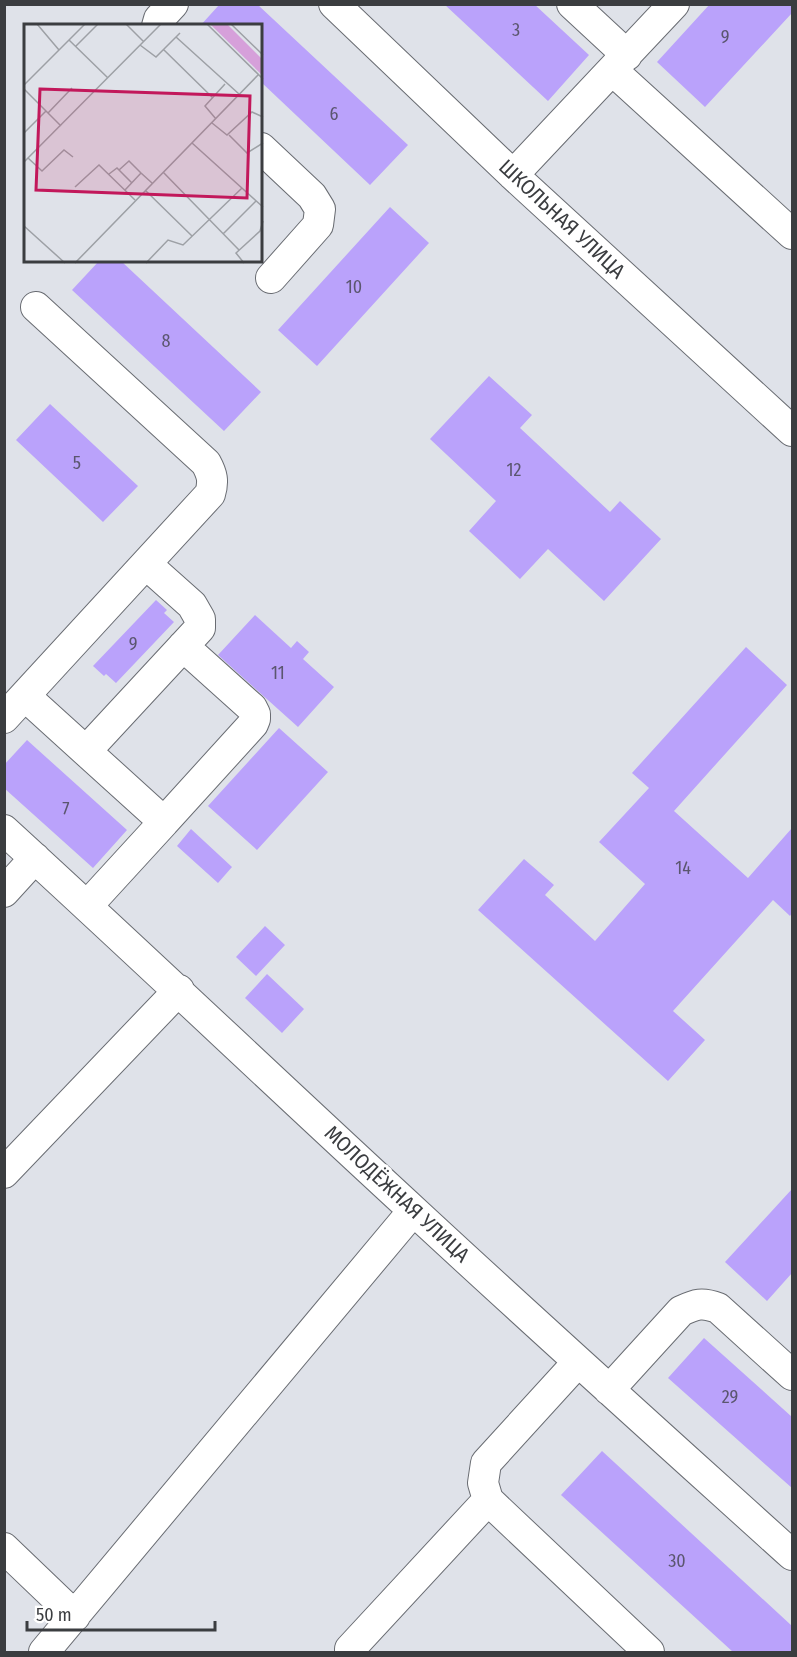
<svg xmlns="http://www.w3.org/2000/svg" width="797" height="1657" viewBox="0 0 797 1657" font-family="'Fira Sans Condensed',sans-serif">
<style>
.building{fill:#baa2fb}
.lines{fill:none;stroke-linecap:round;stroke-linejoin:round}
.minor-casing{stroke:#696c72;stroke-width:32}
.minor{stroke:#fff;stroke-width:30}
.labels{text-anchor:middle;stroke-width:6;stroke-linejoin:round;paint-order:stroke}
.number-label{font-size:18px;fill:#5b566f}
.street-label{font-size:21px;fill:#3b3d40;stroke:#fff}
.inset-road{fill:none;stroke:#9da0a5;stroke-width:1.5}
.view{fill:#c2185b;fill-opacity:0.15;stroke:#c2185b;stroke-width:3}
.inset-edge{fill:none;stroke:#3b3d40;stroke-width:3}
</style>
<rect width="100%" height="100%" fill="#dfe2e9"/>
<path class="building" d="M444 4H534L589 55 548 101Z
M710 4H792V13L705 107 657 62Z
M219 5H258L408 145 370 185 261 82V26H200Z
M390 207 429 243 317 366 278 330Z
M99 261H121L261 392 224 431 72 290Z
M489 376 532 415 520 428 610 512 620 501 661 539 604 601 548 549 520 579 469 531 496 501 430 439Z
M50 404 138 486 103 522 16 440Z
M156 600 167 610 164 613 174 622 116 683 106 674 104 676 93 666Z
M255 615 291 648 297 641 309 652 303 659 334 687 298 727 218 655Z
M746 647 787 685 674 811 748 878 792 828V913L790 916 773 900 673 1011 705 1040 668 1081 478 910 524 859 554 885 545 895 595 941 645 884 599 842 649 788 632 773Z
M279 728 328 772 257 850 208 806Z
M27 740 127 830 93 868 4 788V765Z
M191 829 232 867 218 883 177 846Z
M265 926 285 945 256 976 236 957Z
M267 974 304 1009 282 1033 245 998Z
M792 1189V1273L767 1301 725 1262Z
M704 1338 792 1417V1488L668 1378Z
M602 1451 792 1626V1652H733L561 1495Z"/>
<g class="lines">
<defs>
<path id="minor" d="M334 4 513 175 792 431
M572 4 627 55
M157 26 159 19 173 4
M612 70 792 234
M261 148 312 196 320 209 318 225 271 278
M513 175 674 4
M25 696 164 822 87 906
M4 718 210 494C214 481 212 474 206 463L36 307
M86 751 200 628V619L192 605 146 564
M164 822 253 724 255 719V714L252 708 183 646
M4 830C142 956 277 1085 414 1211 539 1327 666 1441 792 1555
M4 892 35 858
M4 1173 179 990
M578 1362 486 1463 483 1483 488 1500 649 1652
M609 1390 681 1311C696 1304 702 1302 718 1308L792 1375
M4 1548 75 1616
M44 1652 413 1211
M350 1652V1649L488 1500"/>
</defs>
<use href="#minor" class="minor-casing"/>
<use href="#minor" class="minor"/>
</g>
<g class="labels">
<g class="number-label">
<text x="516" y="36">3</text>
<text x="725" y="43">9</text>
<text x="334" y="120">6</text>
<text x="354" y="293">10</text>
<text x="166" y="347">8</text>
<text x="77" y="469">5</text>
<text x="514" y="476">12</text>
<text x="133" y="650">9</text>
<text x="278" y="679">11</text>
<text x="66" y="815">7</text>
<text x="683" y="874">14</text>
<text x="730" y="1403">29</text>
<text x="677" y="1567">30</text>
</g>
<g class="street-label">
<text transform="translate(562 219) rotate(43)" y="7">ШКОЛЬНАЯ УЛИЦА</text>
<text transform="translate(397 1194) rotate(43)" y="7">МОЛОДЁЖНАЯ УЛИЦА</text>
</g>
</g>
<g transform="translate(24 24)">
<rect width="238" height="238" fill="#dfe2e9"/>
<path d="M186 0H203L238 35V51Z" fill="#d6a0da"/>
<path class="inset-road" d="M13 0 35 26M102 0 120 18M183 0 239 55M207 0 239 31M152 13 215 70M45 16 84 54M116 21 132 33 156 9M52 22 74 0M140 26 189 74M0 61 61 0M0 65 37 102M24 89 48 64M192 95 181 82 201 60M188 99 203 111 228 88 239 93M0 109 22 87M205 111 223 129 239 119M168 119 239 183M4 134 18 147 40 126 49 133M0 138 137 0M95 146 105 137 117 149M139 148 215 226M85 150 93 144 108 159M51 163 75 141 111 176M101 166 117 149 128 159M121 166 168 212M0 202 41 239M199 210 232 177M51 239 234 51M122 239 144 216 159 221 218 164M220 239 212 229 236 207 239 197"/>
<path class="view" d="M16 65 226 72 223 174 12 166Z"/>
<rect width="238" height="238" class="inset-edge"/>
</g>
<rect width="797" height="1657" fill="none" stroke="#3b3d40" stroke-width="12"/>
<path d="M27 1621v9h188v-9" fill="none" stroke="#3b3d40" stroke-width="3"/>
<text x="36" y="1621" font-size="18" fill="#3b3d40" stroke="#ffffff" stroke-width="4.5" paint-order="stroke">50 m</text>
</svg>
